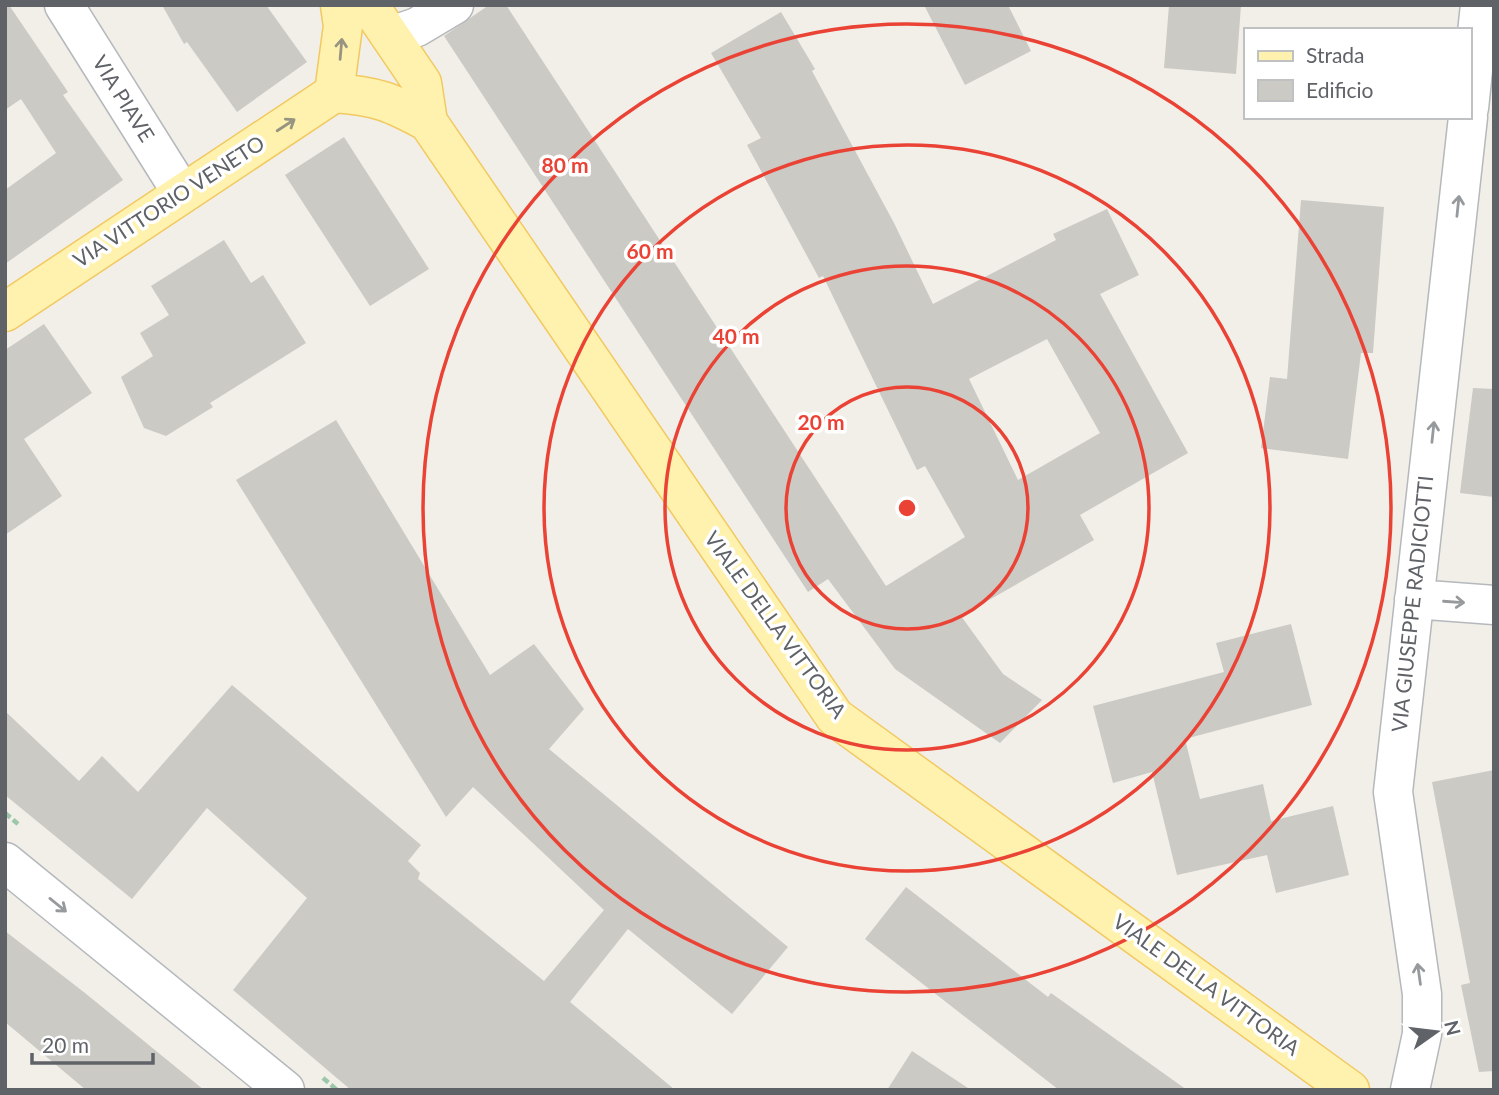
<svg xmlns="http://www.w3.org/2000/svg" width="1499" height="1095" viewBox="0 0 1499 1095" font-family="Lato,sans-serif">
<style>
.building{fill:#cccac5;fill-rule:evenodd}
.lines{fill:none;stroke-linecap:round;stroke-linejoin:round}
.minor-casing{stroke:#b5b8bc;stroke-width:41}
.major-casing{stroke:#f2c960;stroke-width:41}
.path{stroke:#9cc7a9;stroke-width:4.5;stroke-dasharray:7 3.5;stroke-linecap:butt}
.minor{stroke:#fff;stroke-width:38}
.major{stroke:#fff2af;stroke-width:38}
.oneway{stroke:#979581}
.oneway2{stroke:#979a9d}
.ring{fill:none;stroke:#ea4335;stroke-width:3.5}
.labels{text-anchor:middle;stroke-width:7;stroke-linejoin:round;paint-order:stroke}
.street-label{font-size:21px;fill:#5f6368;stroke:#fff}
.centre{fill:#ea4335;stroke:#fff;stroke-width:3.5}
.ring-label{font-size:21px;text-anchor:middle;font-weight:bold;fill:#ea4335;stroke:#fff;stroke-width:7;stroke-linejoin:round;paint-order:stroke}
</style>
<rect width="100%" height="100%" fill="#f1efe8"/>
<path class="building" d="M5 5H9L68 92 63 95 123 180 5 264V190L56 153 21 99 5 110Z
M162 5H266L307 62 237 112 187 42 184 44Z
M489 5H506L886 586 965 537 925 466 917 470 823 276 819 278 747 145 761 138 711 53 781 12 815 69 812 71 894 223 933 304 1056 240 1053 234 1107 209 1139 275 1100 294 1188 453 1080 515 1094 540 961 616 1003 674 1042 700 1000 743 895 669 828 579 808 592 444 36ZM1047 339 1100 433 1018 480 969 379Z
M924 5H1008L1031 51 965 85Z
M1169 5H1241L1236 74 1164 68Z
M344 137 429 269 370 306 285 175Z
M1301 200 1384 207 1373 353H1361L1348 459 1261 448 1270 377 1287 379Z
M224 240 251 283 263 275 306 343 210 403 213 407 166 436 144 428 121 377 153 356 140 333 169 315 151 286Z
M44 324 92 393 24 439 62 496 5 535V350Z
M1473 388 1494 389V497L1460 493Z
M336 420 490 675 534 644 584 709 549 749 788 947 732 1014 628 929 570 1002 675 1090H351L233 990 307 898 207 808 132 899 5 795V711L79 781 102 756 138 792 232 685 421 845 408 861 420 873 418 879 544 981 604 910 473 787 446 817 236 480Z
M1291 624 1312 705 1185 739 1200 799 1263 784 1271 821 1333 806 1349 875 1276 893 1267 855 1177 875 1152 772 1113 783 1093 706 1224 672 1216 643Z
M1494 770V1071L1479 1072 1461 985 1470 983 1432 782Z
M906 887 1048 997 1051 993 1187 1090H1059L865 939Z
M5 931 85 993 204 1090H86L5 1022Z
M912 1051 971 1090H887Z"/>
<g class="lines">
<defs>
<path id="minor" d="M64 5 182 193
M391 36 417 27 454 5
M1469 108 1480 5
M1414 599 1494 605
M5 862 285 1090
M1410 1090 1422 1034V994L1393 792 1468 117"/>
<path id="major" d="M369 5 422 83 428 122 835 717 1350 1090
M334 93 343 26 340 5
M5 312 334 93C377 96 391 102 428 122"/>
</defs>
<use href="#minor" class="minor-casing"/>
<use href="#major" class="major-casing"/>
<path class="path" d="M5 813 18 824
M323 1078 337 1090"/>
<use href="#minor" class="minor"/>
<use href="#major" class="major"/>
</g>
<defs><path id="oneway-shaft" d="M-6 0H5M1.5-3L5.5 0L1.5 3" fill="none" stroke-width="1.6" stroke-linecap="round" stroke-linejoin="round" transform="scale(1.75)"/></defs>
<g class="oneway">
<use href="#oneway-shaft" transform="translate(341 49) rotate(-85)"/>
<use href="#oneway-shaft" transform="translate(286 125) rotate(-33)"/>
</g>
<g class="oneway2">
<use href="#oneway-shaft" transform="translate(1458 206) rotate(-84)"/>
<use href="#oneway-shaft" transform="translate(1433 432) rotate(-84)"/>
<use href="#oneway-shaft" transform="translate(1454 602) rotate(4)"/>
<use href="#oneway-shaft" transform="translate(58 905) rotate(39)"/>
<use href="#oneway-shaft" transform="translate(1419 974) rotate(-98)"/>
</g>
<g class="ring">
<circle cx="907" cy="508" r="121"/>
<circle cx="907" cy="508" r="242"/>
<circle cx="907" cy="508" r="363"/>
<circle cx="907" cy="508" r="484"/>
</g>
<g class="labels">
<g class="street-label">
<text transform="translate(123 99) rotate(58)" y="7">VIA PIAVE</text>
<text transform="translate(169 202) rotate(-33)" y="7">VIA VITTORIO VENETO</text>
<text transform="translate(1413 604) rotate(-84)" y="7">VIA GIUSEPPE RADICIOTTI</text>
<text transform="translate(775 625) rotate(54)" y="7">VIALE DELLA VITTORIA</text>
<text transform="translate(1206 985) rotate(36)" y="7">VIALE DELLA VITTORIA</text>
</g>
</g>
<circle cx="907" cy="508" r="10" class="centre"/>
<g class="ring-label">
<text x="565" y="173">80 m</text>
<text x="650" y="259">60 m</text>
<text x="736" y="344">40 m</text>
<text x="821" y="430">20 m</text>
</g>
<rect width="1499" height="1095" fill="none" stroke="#5f6368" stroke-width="14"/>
<rect x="1244" y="28" width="228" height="91" fill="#ffffff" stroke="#bfc1c3" stroke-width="2"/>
<rect x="1258" y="51" width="35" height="10" fill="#fff2af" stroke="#bfc1c3" stroke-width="2"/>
<text x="1306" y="63" font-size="21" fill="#5f6368">Strada</text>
<rect x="1258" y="80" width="35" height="21" fill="#cccac5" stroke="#bfc1c3" stroke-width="2"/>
<text x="1306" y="98" font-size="21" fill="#5f6368">Edificio</text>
<g transform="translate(1436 1032) rotate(76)" stroke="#ffffff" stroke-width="5" paint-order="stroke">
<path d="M0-5L12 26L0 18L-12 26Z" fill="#5f6368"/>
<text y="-10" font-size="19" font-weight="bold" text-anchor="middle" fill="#5f6368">N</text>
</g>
<path d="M32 1053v10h121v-10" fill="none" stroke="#5f6368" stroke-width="3.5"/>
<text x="42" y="1053" font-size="21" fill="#5f6368" stroke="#ffffff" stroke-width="5" paint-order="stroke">20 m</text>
</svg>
